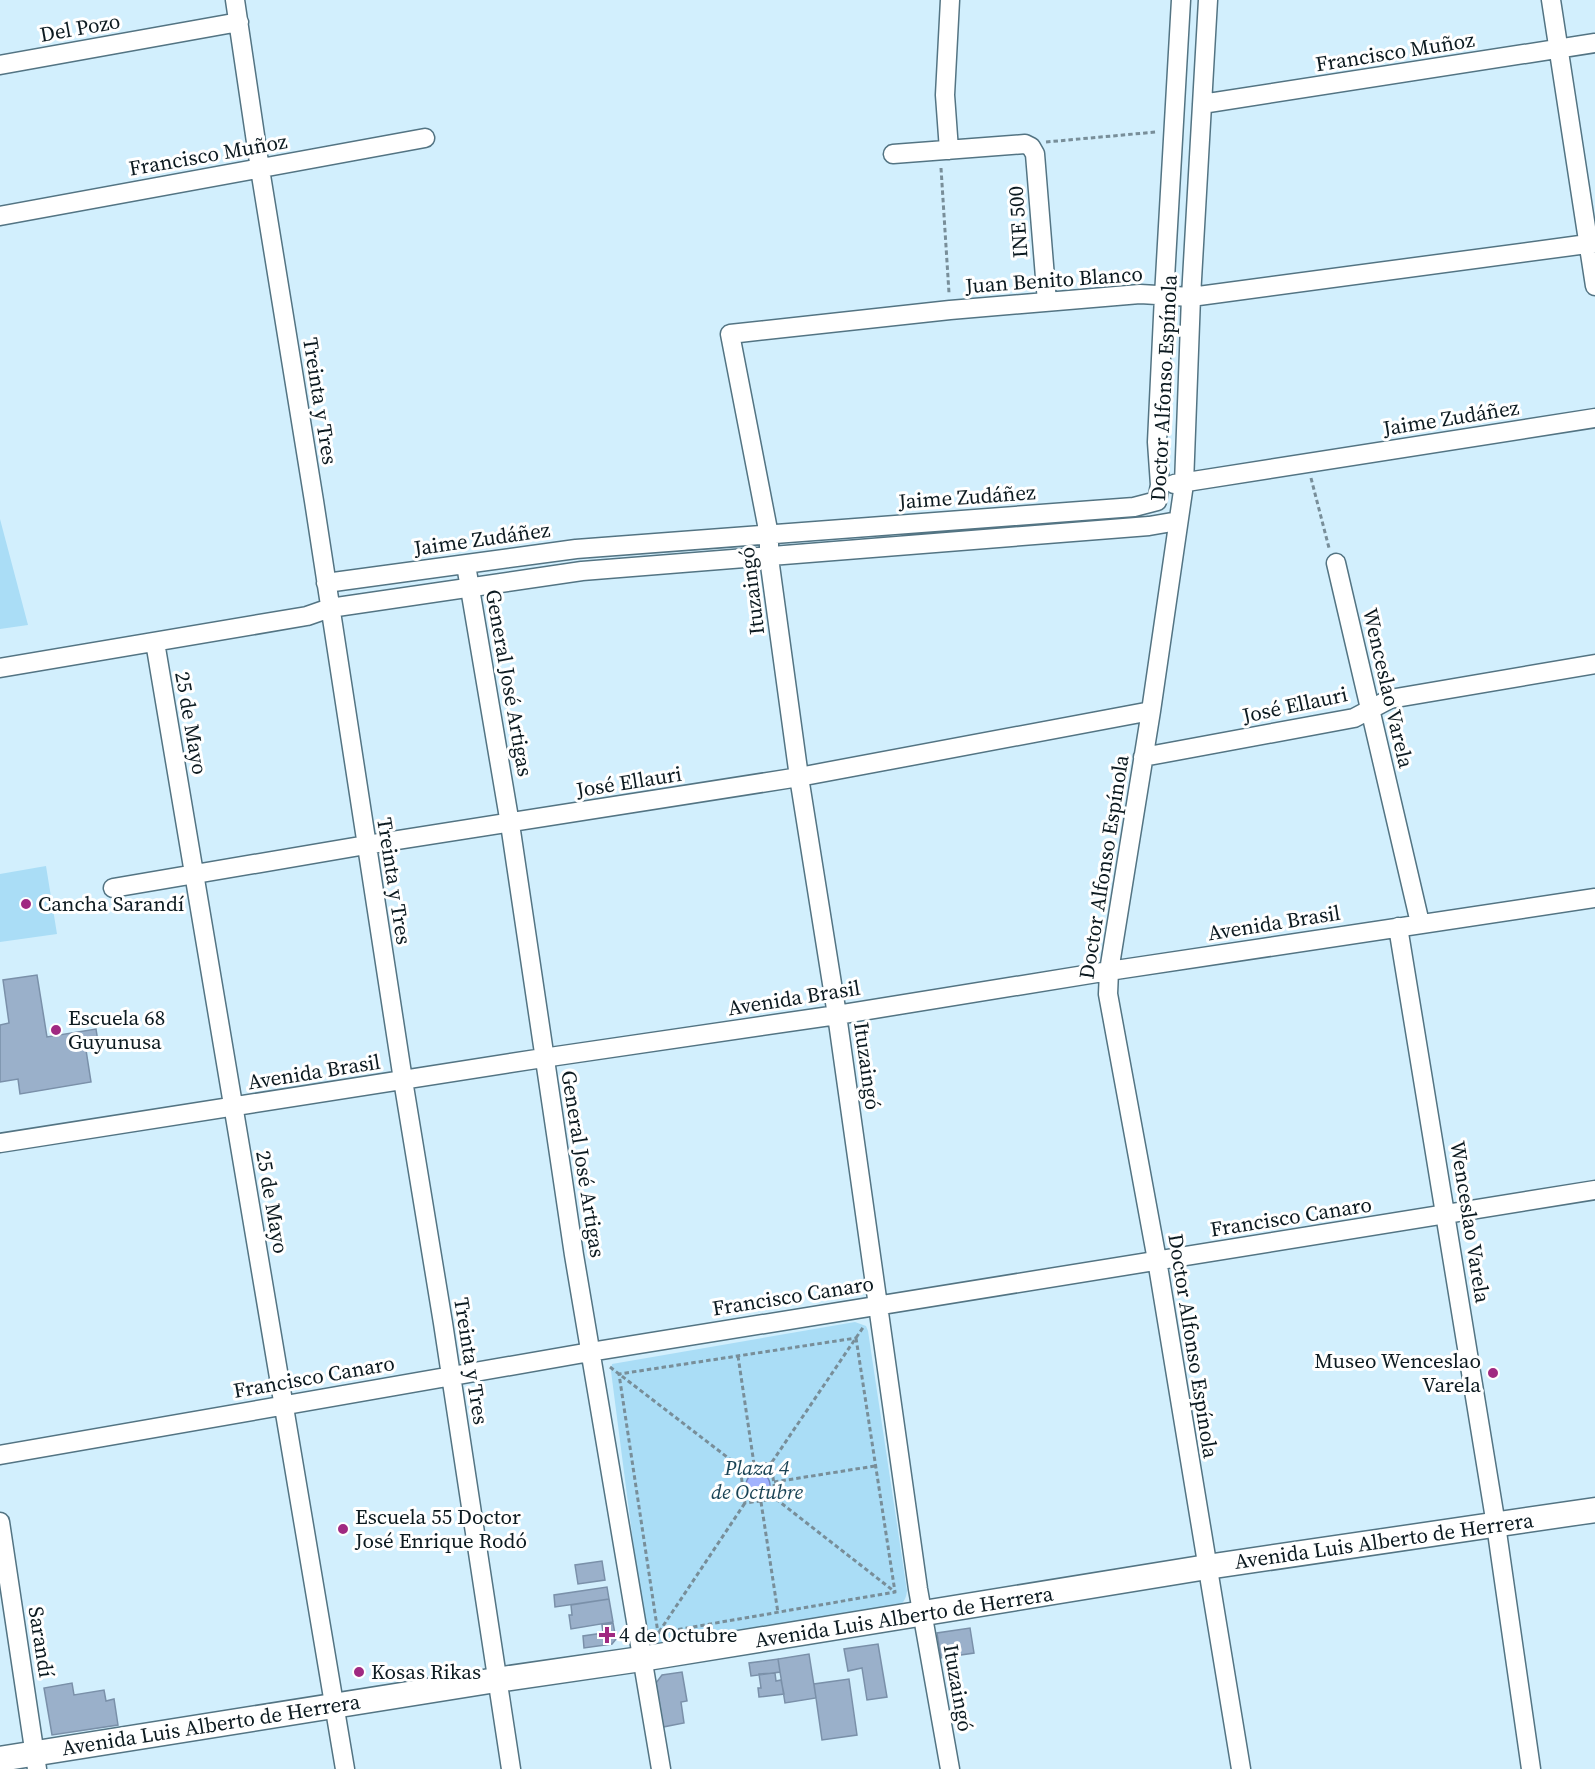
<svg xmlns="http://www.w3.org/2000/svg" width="1595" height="1769" viewBox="0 0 1595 1769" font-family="'Source Serif 4',serif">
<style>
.green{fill:#aaddf6}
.water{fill:#a1b2fd;stroke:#7484bb;stroke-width:1.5}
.building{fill:#9ab0ca;stroke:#7a90a9;stroke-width:1.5}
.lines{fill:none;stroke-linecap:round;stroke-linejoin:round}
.minor-casing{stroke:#537483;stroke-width:21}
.major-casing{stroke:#537483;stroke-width:27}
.path{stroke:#788e99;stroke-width:3;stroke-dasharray:4.5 3;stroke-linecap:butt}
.minor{stroke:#fff;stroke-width:18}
.major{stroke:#fff;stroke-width:24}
.poi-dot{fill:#a02981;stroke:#fff;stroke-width:2}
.labels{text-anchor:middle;stroke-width:6;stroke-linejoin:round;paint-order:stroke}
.street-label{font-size:21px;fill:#0c1a20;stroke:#fff}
.poi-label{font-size:21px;fill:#0c1a20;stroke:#fff;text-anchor:start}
.park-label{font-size:21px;font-style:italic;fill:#194355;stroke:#fff}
</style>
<rect width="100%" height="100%" fill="#d2effd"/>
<path class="green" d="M0 519 28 625 0 629Z
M46 866 57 934 0 942V874Z
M855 1322 866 1326 868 1331 907 1591C906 1600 903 1603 897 1608L659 1645 649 1641 645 1635 611 1371 612 1364Z"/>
<path class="water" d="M746 1485a12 12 0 1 1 24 0a12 12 0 1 1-24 0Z"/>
<path class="building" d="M37 975 47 1037 96 1029 99 1048 86 1050 91 1082 20 1094 18 1079 0 1082V1025L9 1023 3 980Z
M602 1561 605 1580 578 1584 575 1565Z
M607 1587 609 1599 555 1607 554 1595Z
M609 1599 613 1622 571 1629 569 1615H572L571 1605Z
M613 1623 616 1639 612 1644 584 1648 583 1636 603 1633 602 1625Z
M970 1628 974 1653 941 1658 937 1633Z
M878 1644 887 1697 867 1700 862 1668 848 1671 844 1649Z
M809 1654 816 1698 785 1703 778 1659Z
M778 1659 780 1672 751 1676 749 1663Z
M682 1672 687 1701 681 1702 684 1723 663 1727 656 1683 662 1675Z
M775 1673 776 1681 781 1680 784 1694 759 1697 758 1688H761L759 1674Z
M849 1679 857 1735 822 1740 814 1684Z
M72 1683 74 1695 104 1690 106 1701 114 1699 118 1725 52 1735 44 1688Z"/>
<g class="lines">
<defs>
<path id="minor" d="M235 0 260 169 314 501 403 1080 443 1323 511 1769
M1208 0 1191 297 1184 484 1151 711 1109 971 1108 994 1157 1260 1241 1769
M1551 0 1595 286
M0 65 239 22
M1202 104 1595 43
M949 150 945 95 950 0
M893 154 1025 144 1031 147 1035 154 1047 302
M0 216 425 138
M1174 484 1595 418
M1336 563 1420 923
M466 565 510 824 574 1255 661 1769
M326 583 576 549 1134 507 1157 501 1160 485 1157 442 1164 296 1181 0
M155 642 345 1769
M0 668 307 616 330 608 582 571 1149 526 1178 521
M1143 757 1354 718 1390 699 1595 664
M113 888 366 845 799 777 1151 711
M1398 927 1496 1525 1531 1769
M0 1143 543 1058 837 1015 1109 971 1595 898
M0 1455 590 1352 1595 1190
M0 1522 37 1769
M950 1769 918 1589 837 1015 799 777 769 558V535L730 334 950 310 1140 294 1191 297 1595 243"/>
<path id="major" d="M0 1759 496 1680 641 1659 1207 1567 1595 1510"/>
</defs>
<use href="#minor" class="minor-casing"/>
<use href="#major" class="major-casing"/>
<path class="path" d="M1046 142 1156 132
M941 168 949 293
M1311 478 1329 548
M856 1338 895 1592 658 1633 619 1374Z
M738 1356 754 1464
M610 1367 740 1467
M772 1462 864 1326
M774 1482 875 1466
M776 1499 745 1503 740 1467 771 1463 776 1499 895 1592
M761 1502 778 1613
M659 1632 745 1503"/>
<use href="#minor" class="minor"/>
<use href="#major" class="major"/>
</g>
<g class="poi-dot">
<circle cx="26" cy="904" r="6"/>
<circle cx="56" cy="1030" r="6"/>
<circle cx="1493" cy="1373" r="6"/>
<circle cx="343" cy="1529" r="6"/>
<path d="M604 1626h6v6h6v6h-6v6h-6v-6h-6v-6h6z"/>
<circle cx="359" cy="1672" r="6"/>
</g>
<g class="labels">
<g class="street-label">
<text transform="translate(80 28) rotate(-10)" y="7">Del Pozo</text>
<text transform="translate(1395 52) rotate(-9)" y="7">Francisco Muñoz</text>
<text transform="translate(208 155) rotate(-10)" y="7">Francisco Muñoz</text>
<text transform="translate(1018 222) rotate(-94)" y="7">INE 500</text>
<text transform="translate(1054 280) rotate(-4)" y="7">Juan Benito Blanco</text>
<text transform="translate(1164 388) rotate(-87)" y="7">Doctor Alfonso Espínola</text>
<text transform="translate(320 401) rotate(81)" y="7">Treinta y Tres</text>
<text transform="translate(1451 418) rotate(-9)" y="7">Jaime Zudáñez</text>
<text transform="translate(967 497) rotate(-4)" y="7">Jaime Zudáñez</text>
<text transform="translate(482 539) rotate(-8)" y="7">Jaime Zudáñez</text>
<text transform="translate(752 591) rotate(-97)" y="7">Ituzaingó</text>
<text transform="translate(509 683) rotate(80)" y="7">General José Artigas</text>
<text transform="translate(1388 688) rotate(77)" y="7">Wenceslao Varela</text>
<text transform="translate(1295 705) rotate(-12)" y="7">José Ellauri</text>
<text transform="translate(191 723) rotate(80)" y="7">25 de Mayo</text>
<text transform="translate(629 782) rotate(-9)" y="7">José Ellauri</text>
<text transform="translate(1104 867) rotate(-81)" y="7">Doctor Alfonso Espínola</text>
<text transform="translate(394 881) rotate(81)" y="7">Treinta y Tres</text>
<text transform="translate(1274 923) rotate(-9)" y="7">Avenida Brasil</text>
<text transform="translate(794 998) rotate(-9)" y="7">Avenida Brasil</text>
<text transform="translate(867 1066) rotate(82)" y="7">Ituzaingó</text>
<text transform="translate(314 1072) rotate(-9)" y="7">Avenida Brasil</text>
<text transform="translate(583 1164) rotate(81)" y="7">General José Artigas</text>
<text transform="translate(272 1202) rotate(80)" y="7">25 de Mayo</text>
<text transform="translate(1291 1217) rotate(-9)" y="7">Francisco Canaro</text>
<text transform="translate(1470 1222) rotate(81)" y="7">Wenceslao Varela</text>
<text transform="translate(793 1296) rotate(-9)" y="7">Francisco Canaro</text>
<text transform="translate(1193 1346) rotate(81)" y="7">Doctor Alfonso Espínola</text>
<text transform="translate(471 1361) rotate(81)" y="7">Treinta y Tres</text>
<text transform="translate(314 1377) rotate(-10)" y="7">Francisco Canaro</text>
<text transform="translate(1384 1541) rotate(-8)" y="7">Avenida Luis Alberto de Herrera</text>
<text transform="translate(904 1617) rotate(-9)" y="7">Avenida Luis Alberto de Herrera</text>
<text transform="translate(41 1642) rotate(81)" y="7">Sarandí</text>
<text transform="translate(958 1688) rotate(80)" y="7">Ituzaingó</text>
<text transform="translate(211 1725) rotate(-9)" y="7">Avenida Luis Alberto de Herrera</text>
</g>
<g class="poi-label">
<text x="38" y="911">Cancha Sarandí</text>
<text x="68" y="1025">Escuela 68<tspan x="68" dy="24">Guyunusa</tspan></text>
<text x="1481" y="1368" text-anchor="end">Museo Wenceslao<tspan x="1481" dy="24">Varela</tspan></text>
<text x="355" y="1524">Escuela 55 Doctor<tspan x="355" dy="24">José Enrique Rodó</tspan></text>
<text x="619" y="1642">4 de Octubre</text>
<text x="371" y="1679">Kosas Rikas</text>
</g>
<g class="park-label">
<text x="757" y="1475">Plaza 4<tspan x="757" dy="24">de Octubre</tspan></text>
</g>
</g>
</svg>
